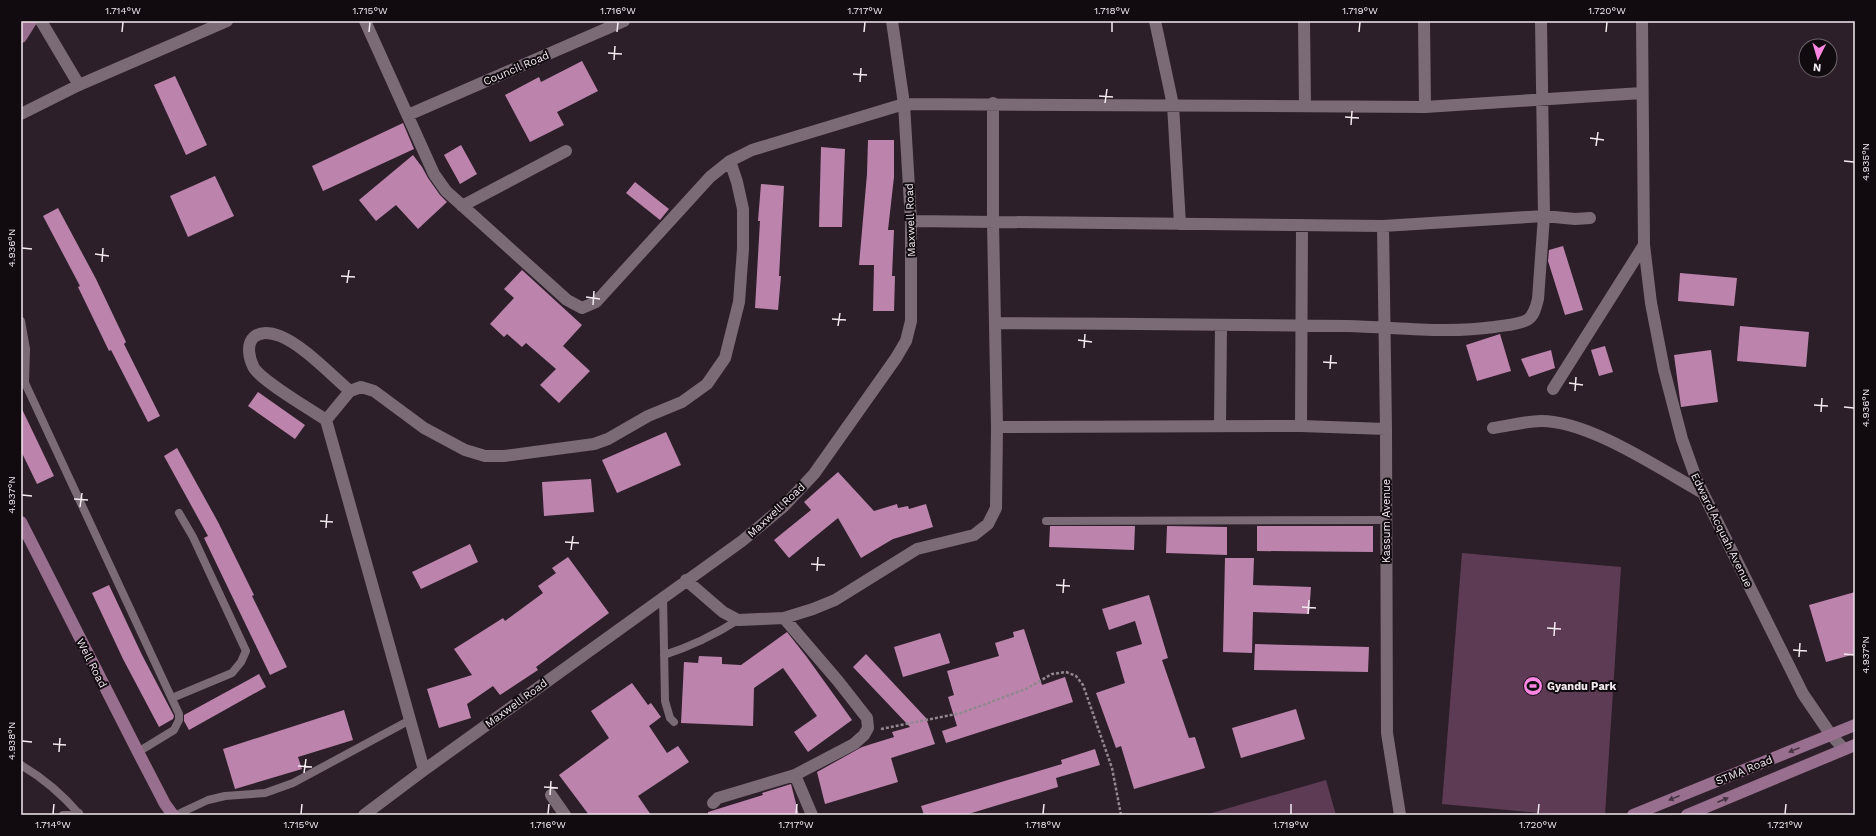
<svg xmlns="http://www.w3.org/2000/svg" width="1876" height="836" viewBox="0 0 1876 836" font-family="'Work Sans',sans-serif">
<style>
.green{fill:#5d3b55}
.building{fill:#bc84ad}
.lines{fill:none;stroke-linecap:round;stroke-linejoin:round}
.path{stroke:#92878f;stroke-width:2.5;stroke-dasharray:3 2;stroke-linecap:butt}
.lane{stroke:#7b6b77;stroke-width:8}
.street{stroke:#7b6b77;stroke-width:12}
.secondary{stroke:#986f8e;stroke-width:12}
.oneway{fill:#473342}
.ticks{fill:none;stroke:#f3eaf0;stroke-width:1.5}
.labels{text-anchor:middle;stroke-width:4;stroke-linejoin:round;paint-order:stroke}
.street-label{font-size:11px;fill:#f3eaf0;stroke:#110b10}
.poi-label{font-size:11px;font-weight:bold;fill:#f3eaf0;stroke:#110b10;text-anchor:start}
.neatline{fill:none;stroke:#f3eaf0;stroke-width:1.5}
.ticks-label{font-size:10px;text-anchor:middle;fill:#f3eaf0}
</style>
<rect width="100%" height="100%" fill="#2d1f29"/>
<path class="green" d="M1462 553 1621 567 1605 815H1562L1442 804Z
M1326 780 1336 815H1205Z"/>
<path class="building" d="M582 61 598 91 557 112 564 125 530 142 505 95 539 77 541 82Z
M175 76 207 145 186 155 154 85Z
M403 123 414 149 323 191 312 166Z
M868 140H894V177L888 230H894L892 276H895L894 311H873L874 265H859L867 174Z
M461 145 477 174 460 184 444 155Z
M821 147 845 149 842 227H819Z
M413 155 422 167 428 178 440 195 447 202 418 229 396 205 376 221 359 200Z
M215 176 234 216 188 237 170 196Z
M635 182 669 209 660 220 626 193Z
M761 184 784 186 779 276H781L778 310 755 308 760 221H758Z
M58 208 96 279 126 342 124 344 160 416 148 422 111 350 109 351 78 287 80 286 43 216Z
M1563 246 1583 310 1565 315 1548 261 1549 250Z
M522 270 582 325 563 346 590 371 559 403 540 385 556 369 526 343 522 347 507 334 504 337 490 324 514 298 504 289Z
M1680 273 1737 278 1734 306 1678 301Z
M1740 326 1809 332 1806 367 1737 361Z
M1500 334 1511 371 1477 381 1466 345Z
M1605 346 1613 372 1599 376 1591 350Z
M1551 350 1555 368 1529 377 1521 359Z
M1711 350 1718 402 1681 407 1674 355Z
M258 392 305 425 295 439 248 406Z
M21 407 54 476 37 484 21 451Z
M666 432 681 465 617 493 602 460Z
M177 448 218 522 254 595 252 596 287 667 270 675 204 538 208 536 164 456Z
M838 472 874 511 897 504 898 508 908 506 909 509 926 504 933 527 893 539 861 558 838 518 789 558 774 540 811 510 804 502Z
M591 479 594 512 544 516 542 482Z
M1050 526H1135L1134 550 1049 547Z
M1167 526 1227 527V555L1166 553Z
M1257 526H1373V552L1257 551Z
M470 544 478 562 421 589 412 572Z
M568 557 609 613 536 667 538 670 500 695 493 686 467 704 471 718 439 728 427 689 472 675 454 649 503 618 505 621 543 593 538 586 556 573 552 568Z
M1225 558H1254L1253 585 1311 587 1309 614 1253 612 1252 653 1223 652Z
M109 585 142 655 174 716 173 719 159 727 123 659 92 593Z
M1855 592V654L1826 662 1809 605Z
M1149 595 1168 658 1162 660 1189 738 1195 737 1205 768 1134 789 1121 746 1116 748 1096 693 1125 683 1116 652 1142 644 1135 621 1109 630 1102 609Z
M1024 629 1042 685 1065 677 1073 702 946 743 942 731 957 726 948 697 954 695 947 671 999 656 995 643 1014 637 1013 632Z
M787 632 806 656 852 720 808 752 794 732 817 716 783 668 754 688 753 726 681 723 684 662 698 663 699 656 722 657V664L741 665Z
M940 633 950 663 903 677 894 647Z
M1255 644 1369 647 1368 672 1254 670Z
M866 654 926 718 935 744 891 758 898 782 825 804 817 772 862 747 894 737 892 732 910 727 853 667Z
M259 674 266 687 189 730 184 721V715Z
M632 683 648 705 651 703 661 717 649 726 667 753 678 746 689 762 638 796 651 815H589L559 775 609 738 591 711Z
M1296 709 1305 739 1241 758 1232 728Z
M344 710 353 740 298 757 302 769 235 789 223 749Z
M1095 749 1100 765 1056 778 1058 787 965 815H924L921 806 1062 764 1061 760Z
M791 784 799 815H708V812L763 795 762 793Z"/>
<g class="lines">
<path class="path" d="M881 729 961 713 1026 689 1052 674 1066 672 1076 676 1083 685 1112 768 1121 815"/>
<path class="lane" d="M21 321 26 349 25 383 179 714V720L174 730 138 752
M1046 521 1386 520
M663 596 665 701 670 718 674 722
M664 655C692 646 713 636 738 620
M172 698 232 673 241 662 246 651 193 537 179 513
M21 765C43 778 63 795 80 815
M63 815 79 813
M176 815 208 800 225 796 265 793 293 783 410 720"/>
<path class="street" d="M41 21 79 85
M365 21 434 174 446 191 567 300 582 308 596 302 710 177 730 161 752 150 904 104 1425 107 1642 93
M1155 21 1173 105 1180 224
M1304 21 1305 106
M1424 21 1425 107
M1642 21 1644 245 1651 303 1664 370 1682 439 1697 481 1803 694 1831 735 1844 749
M21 114 79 85 227 21
M408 115 624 21
M462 206 566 151
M911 221 1383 226 1544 216 1575 219 1590 218
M1383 226 1386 429 1387 733 1400 815
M996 323C1113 324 1230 324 1347 326 1396 327 1445 334 1494 327 1505 325 1517 325 1527 320 1534 316 1536 307 1538 299L1544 216 1541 21
M1553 389 1644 245
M350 391C331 375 303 345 280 336 272 333 261 331 254 337 246 344 249 359 254 368 263 382 310 409 326 420L424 770
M326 420 350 391 361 387 374 391 424 428 465 450 485 456H504L594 444 608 439 648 416 682 402 707 384 725 358 739 302 743 249V209L737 182 730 161
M1220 426 1221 325
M1301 426 1302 225
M997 427 1301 426 1386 429
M1493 428C1508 426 1526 421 1541 421 1590 421 1660 469 1703 493
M686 580 723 612 738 620 784 618 813 609 835 600 917 549 974 535 988 524 996 508 997 427 993 223V103
M795 775 812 815
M551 795 565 815
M713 803 718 798 795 775 854 744 864 735 868 728 867 718 838 681 784 618
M364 815 424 770 742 541 783 507 814 474 896 358 906 341 911 321V221L904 104 892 21"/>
<path class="secondary" d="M21 37 31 21
M21 522 138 752 165 804 173 815
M1633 815 1855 725
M1687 815 1855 745"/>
</g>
<defs><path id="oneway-solid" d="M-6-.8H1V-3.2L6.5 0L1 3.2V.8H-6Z"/></defs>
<g class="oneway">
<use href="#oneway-solid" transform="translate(1794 750) rotate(158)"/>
<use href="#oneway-solid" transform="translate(1674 798) rotate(158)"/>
<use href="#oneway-solid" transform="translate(1723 800) rotate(-23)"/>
</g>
<path class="ticks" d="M122 32 123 22M369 32 370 22M617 32 618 22M864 32 865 22M1112 32V22M1359 32 1360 22M1606 32 1607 22M608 53 622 54M614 60 615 46M853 74 867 75M860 82 861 68M1099 96 1113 97M1105 103 1107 89M1345 117 1359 118M1351 125 1352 111M1590 138 1604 140M1596 146 1598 132M1844 161 1854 162M22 248 32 249M95 254 109 256M102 262 103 248M341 276 355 277M347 283 349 270M586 297 600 299M593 305 594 291M832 319 846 320M838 326 840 313M1078 340 1092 342M1084 348 1085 334M1323 362 1337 363M1330 369 1331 355M1569 383 1583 385M1575 391 1576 377M1814 405 1828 406M1844 407 1854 408M1821 412 1822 398M22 495 32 496M74 499 88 500M80 507 82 493M320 521 333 522M326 528 327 514M565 542 579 543M571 550 573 536M811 564 825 565M817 571 818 557M1056 585 1070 586M1063 593 1064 579M1302 607 1316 608M1308 614 1309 600M1547 628 1561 629M1554 636 1555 622M1793 650 1807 651M1844 654 1854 655M1799 657 1800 643M22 741 32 742M53 744 66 745M59 752 60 738M298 766 312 767M304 773 306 759M544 787 558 788M550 795 551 781M53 814 54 804M301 814 302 804M548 814 549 804M796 814 797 804M1043 814 1044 804M1291 814V804M1538 814 1539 804M1785 814 1786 804"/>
<defs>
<symbol id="stadium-disc" viewBox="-11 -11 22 22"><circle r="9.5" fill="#fd86e2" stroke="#110b10"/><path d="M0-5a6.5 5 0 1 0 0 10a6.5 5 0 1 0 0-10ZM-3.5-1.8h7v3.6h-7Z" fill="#111"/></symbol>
</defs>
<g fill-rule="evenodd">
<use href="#stadium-disc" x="1522" y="675" width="22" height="22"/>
</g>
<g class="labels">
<g class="street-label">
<text transform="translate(516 68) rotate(-23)" y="4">Council Road</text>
<text transform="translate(910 220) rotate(-92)" y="4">Maxwell Road</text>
<text transform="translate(776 510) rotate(-43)" y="4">Maxwell Road</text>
<text transform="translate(1386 521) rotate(-90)" y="4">Kassum Avenue</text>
<text transform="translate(1722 530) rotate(64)" y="4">Edward Acquah Avenue</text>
<text transform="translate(92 663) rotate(63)" y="4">Well Road</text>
<text transform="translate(516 703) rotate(-36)" y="4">Maxwell Road</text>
<text transform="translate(1744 770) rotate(-22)" y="4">STMA Road</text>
</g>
<g class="poi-label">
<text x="1547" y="690">Gyandu Park</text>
</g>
</g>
<rect width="1876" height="836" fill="none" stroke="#110b10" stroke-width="44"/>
<g transform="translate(1818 58) rotate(185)"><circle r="19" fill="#110b10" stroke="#6b646a"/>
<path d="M0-3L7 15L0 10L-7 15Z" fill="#fd86e2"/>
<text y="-6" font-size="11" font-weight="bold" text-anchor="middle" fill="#f3eaf0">N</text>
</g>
<rect x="22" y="22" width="1832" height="792" class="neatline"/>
<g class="ticks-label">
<text x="123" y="14">1.714°W</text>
<text x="370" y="14">1.715°W</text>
<text x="618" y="14">1.716°W</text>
<text x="865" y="14">1.717°W</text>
<text x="1112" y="14">1.718°W</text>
<text x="1360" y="14">1.719°W</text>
<text x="1607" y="14">1.720°W</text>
<text transform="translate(1865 162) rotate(-90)" y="4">4.935°N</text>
<text transform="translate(11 248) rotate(-90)" y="4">4.936°N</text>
<text transform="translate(1865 408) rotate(-90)" y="4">4.936°N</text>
<text transform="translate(11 495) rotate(-90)" y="4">4.937°N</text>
<text transform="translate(1865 655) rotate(-90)" y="4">4.937°N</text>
<text transform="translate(11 741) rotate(-90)" y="4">4.938°N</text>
<text x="53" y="828">1.714°W</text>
<text x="301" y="828">1.715°W</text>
<text x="548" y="828">1.716°W</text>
<text x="796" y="828">1.717°W</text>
<text x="1043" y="828">1.718°W</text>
<text x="1291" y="828">1.719°W</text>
<text x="1538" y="828">1.720°W</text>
<text x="1785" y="828">1.721°W</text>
</g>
</svg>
